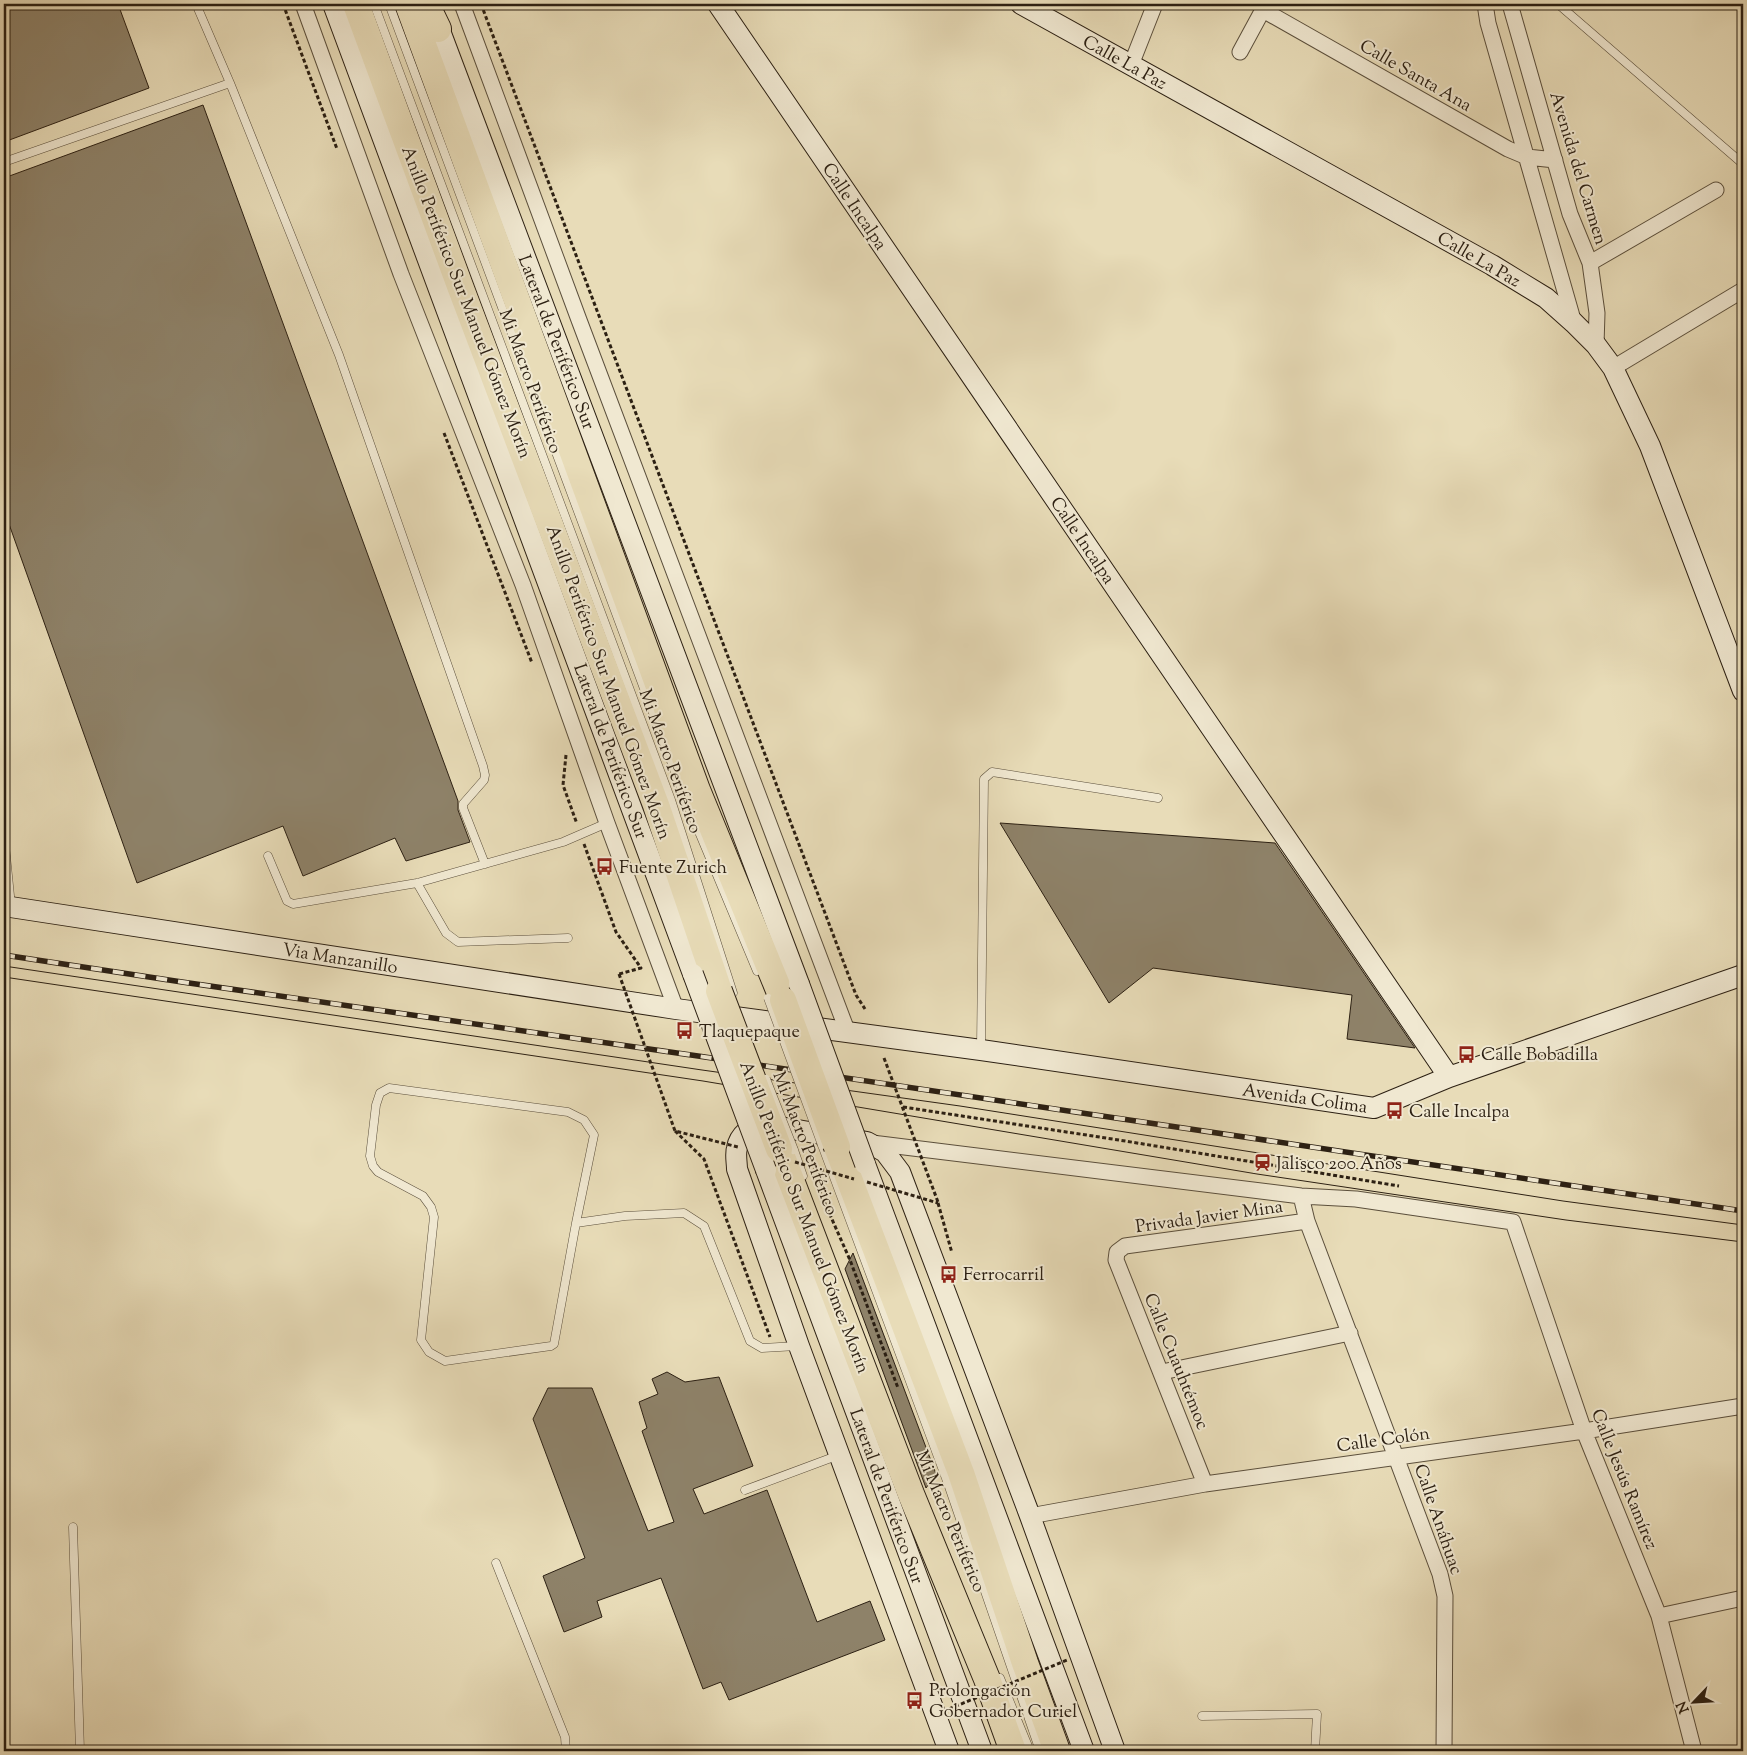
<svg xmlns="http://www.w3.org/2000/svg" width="1747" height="1755" viewBox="0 0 1747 1755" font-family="'Sorts Mill Goudy',serif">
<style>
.building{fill:#8e8269;stroke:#2c2013}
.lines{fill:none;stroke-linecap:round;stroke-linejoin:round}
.lane-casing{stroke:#5b4f3c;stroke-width:9}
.street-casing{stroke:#5b4f3c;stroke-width:17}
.secondary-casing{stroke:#2c2013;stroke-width:22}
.highway-casing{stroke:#2c2013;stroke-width:28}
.path{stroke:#2c2013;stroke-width:3;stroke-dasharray:4 2.5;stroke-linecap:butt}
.lane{stroke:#f0e8d1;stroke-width:8}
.street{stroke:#f0e8d1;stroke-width:15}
.secondary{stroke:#f0e8d1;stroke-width:20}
.highway{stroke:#e8dcb8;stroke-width:26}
.tram{stroke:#2c2013;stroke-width:1}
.rail-casing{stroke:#2c2013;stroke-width:5.5}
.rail{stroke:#f0e8d1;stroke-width:4;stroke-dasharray:11;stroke-linecap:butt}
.lane-bridge-casing{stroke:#5b4f3c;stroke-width:9;stroke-linecap:butt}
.secondary-bridge-casing{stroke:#2c2013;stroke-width:22;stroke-linecap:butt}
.highway-bridge-casing{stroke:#2c2013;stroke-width:28;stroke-linecap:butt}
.path-bridge{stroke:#2c2013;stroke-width:3;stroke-dasharray:4 2.5;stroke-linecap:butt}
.lane-bridge{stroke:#f0e8d1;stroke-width:8}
.secondary-bridge{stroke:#f0e8d1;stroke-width:20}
.highway-bridge{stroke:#e8dcb8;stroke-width:26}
.labels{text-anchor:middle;stroke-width:4;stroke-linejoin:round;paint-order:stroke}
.street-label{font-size:18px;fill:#2c2013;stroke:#f0e8d1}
.poi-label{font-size:18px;fill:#2c2013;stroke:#f0e8d1;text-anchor:start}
</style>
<rect width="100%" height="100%" fill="#e8dcb8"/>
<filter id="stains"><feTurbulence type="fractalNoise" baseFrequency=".004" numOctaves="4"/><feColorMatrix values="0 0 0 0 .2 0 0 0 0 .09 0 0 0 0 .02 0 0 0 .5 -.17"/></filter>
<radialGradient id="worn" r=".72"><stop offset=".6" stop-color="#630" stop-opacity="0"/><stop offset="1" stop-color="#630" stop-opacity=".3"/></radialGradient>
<path class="building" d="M4 4H118L149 88 4 142Z
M203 105 458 801V810L470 842 406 861 395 838 303 876 283 826 137 883 4 510V178Z
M1000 823 1275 843 1415 1048 1347 1039 1352 995 1153 968 1109 1003Z
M853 1253 936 1474 926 1488 845 1269Z
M667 1372 685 1382 719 1377 753 1466 693 1489 704 1514 767 1490 817 1622 870 1601 885 1640 729 1700 721 1682 703 1689 661 1578 597 1601 602 1617 564 1632 543 1576 585 1558 533 1419 548 1388H592L648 1531 674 1522 642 1431 647 1428 639 1402 658 1394 652 1379Z"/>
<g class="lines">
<defs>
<path id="lane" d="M196 4 230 83
M374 4 671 800 733 993
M389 4 684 796 757 971
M1558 4 1743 164
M4 162 230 83 339 355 483 766 485 775 484 780 463 804V808L485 864
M4 836 11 906
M268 856 287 901 293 904 417 883 563 842 607 823
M417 883 446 933 458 942 568 938
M981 1048 984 779 992 772 1158 798
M822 1145 947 1481 1040 1751
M794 1150 803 1176
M576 1223 594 1135 584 1120 568 1112 389 1088 380 1093 376 1105 370 1156 373 1166 378 1172 423 1196 431 1207 434 1217 421 1340 429 1352 445 1361 551 1346 554 1344 576 1223 625 1216 684 1213 704 1226 750 1341 762 1348 797 1346
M745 1490 839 1455
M73 1527 80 1751
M496 1563 565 1737 566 1751
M1000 1678 1030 1751
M1202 1716 1317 1714 1315 1751"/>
<path id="street" d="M303 4 401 274 523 585 607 823 676 1009
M462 4 579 320 848 1033
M1485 4 1488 23 1574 323
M1510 4 1570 214 1590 263 1597 313 1596 345
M1263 10 1508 149 1527 157 1555 160
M1240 52 1266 4
M1131 65 1155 4
M1590 263 1716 190
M1613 368 1743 290
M872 1143 1301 1196 1356 1199 1513 1222 1584 1431 1659 1616 1694 1751
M1301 1196 1307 1221 1440 1574 1445 1596 1444 1751
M1162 1372 1350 1333
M1205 1484 1116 1260 1117 1252 1125 1246 1307 1221
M1030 1516 1205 1484 1584 1431 1743 1406
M1659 1616 1743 1598"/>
<path id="secondary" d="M333 4 693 974
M718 4 1449 1077
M1021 4 1492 265 1546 298 1574 323 1596 345 1613 368 1650 446 1743 691
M434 15 799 984
M4 906 676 1009 981 1050 1374 1108 1449 1077 1743 975
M865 1164 1084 1751
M766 1170 982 1751
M949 1751 799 1346 737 1169C737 1163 735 1154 737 1148 739 1135 751 1126 763 1124L867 1142 885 1152 900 1172 1030 1516 1115 1751"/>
<path id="highway" d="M356 4 460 286 656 805 719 991
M408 4 697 790 783 1000
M426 4 438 29
M837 1147 961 1473 1025 1663 1057 1751
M779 1149 911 1494 987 1679 1013 1751"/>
</defs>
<use href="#lane" class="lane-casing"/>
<use href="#street" class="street-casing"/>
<use href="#secondary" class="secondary-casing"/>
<use href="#highway" class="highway-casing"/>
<path class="path" d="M283 4 337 149
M481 4 856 995 865 1009
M444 433 532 663
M566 755 563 785 577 824
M584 844 616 932 641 968 619 974
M903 1107 1119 1140 1399 1186
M675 1131 704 1159 770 1337
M819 1190 850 1260 898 1388
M938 1203 952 1253"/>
<use href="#lane" class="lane"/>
<use href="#street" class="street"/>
<use href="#secondary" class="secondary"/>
<use href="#highway" class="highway"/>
<path class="tram" d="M4 966 702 1070 960 1106 1563 1201 1743 1225
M4 977 703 1081 1257 1174 1566 1220 1743 1242"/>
<defs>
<path id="rail" d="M4 955 182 982 698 1056 1743 1211"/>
</defs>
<use href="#rail" class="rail-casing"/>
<use href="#rail" class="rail"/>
<defs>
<path id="lane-bridge" d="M768 998 822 1145
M766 1079 794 1150"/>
<path id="secondary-bridge" d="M693 974 766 1170
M799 984 865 1164"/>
<path id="highway-bridge" d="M719 991 779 1149
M783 1000 837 1147"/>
</defs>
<use href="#lane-bridge" class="lane-bridge-casing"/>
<use href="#secondary-bridge" class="secondary-bridge-casing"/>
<use href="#highway-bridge" class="highway-bridge-casing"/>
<path class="path-bridge" d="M619 974 675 1131 738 1147
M884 1058 938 1202
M795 1162 854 1179
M867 1182 938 1203
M949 1709 1067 1660"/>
<use href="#lane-bridge" class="lane-bridge"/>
<use href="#secondary-bridge" class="secondary-bridge"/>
<use href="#highway-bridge" class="highway-bridge"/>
</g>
<defs>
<symbol id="bus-bare" viewBox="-9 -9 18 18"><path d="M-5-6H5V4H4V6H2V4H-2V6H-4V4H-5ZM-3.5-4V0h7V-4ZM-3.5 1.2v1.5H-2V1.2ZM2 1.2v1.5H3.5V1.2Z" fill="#8f2418" stroke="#f0e8d1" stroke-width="2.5" paint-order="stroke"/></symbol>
<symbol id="station-bare" viewBox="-9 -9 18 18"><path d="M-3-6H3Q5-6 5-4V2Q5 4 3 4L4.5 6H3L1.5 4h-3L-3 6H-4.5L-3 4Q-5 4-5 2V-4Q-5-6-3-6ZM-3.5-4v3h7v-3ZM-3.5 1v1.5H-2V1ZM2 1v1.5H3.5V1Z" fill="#8f2418" stroke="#f0e8d1" stroke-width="2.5" paint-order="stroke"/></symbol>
</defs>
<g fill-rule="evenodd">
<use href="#bus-bare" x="592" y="854" width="25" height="25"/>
<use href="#bus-bare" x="672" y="1018" width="25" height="25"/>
<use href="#bus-bare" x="1454" y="1042" width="25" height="25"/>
<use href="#bus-bare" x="1382" y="1098" width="25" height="25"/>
<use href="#station-bare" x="1250" y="1150" width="25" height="25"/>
<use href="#bus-bare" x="936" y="1262" width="25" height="25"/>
<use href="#bus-bare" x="902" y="1688" width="25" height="25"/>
</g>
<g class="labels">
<g class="street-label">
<text transform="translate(1125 62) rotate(29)" y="6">Calle La Paz</text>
<text transform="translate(1416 75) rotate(30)" y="6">Calle Santa Ana</text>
<text transform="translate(1579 168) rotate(73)" y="6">Avenida del Carmen</text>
<text transform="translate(855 206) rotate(56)" y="6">Calle Incalpa</text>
<text transform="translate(1479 259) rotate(30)" y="6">Calle La Paz</text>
<text transform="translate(467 302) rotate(69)" y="6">Anillo Periférico Sur Manuel Gómez Morín</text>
<text transform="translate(557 342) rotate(69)" y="6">Lateral de Periférico Sur</text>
<text transform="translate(531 381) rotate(70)" y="6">Mi Macro Periférico</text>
<text transform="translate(1083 540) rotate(56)" y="6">Calle Incalpa</text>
<text transform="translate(609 682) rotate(70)" y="6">Anillo Periférico Sur Manuel Gómez Morín</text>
<text transform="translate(611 751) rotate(70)" y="6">Lateral de Periférico Sur</text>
<text transform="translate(671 761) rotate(70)" y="6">Mi Macro Periférico</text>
<text transform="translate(340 958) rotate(9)" y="6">Via Manzanillo</text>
<text transform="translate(1305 1098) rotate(8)" y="6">Avenida Colima</text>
<text transform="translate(806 1143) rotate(69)" y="6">Mi Macro Periférico</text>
<text transform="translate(1209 1216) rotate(-8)" y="6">Privada Javier Mina</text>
<text transform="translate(805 1217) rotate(69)" y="6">Anillo Periférico Sur Manuel Gómez Morín</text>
<text transform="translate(1177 1361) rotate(68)" y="6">Calle Cuauhtémoc</text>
<text transform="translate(1383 1439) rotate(-8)" y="6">Calle Colón</text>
<text transform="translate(1625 1479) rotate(68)" y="6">Calle Jesús Ramírez</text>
<text transform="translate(887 1496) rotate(70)" y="6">Lateral de Periférico Sur</text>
<text transform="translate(1439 1519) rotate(71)" y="6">Calle Anáhuac</text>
<text transform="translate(951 1521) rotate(67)" y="6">Mi Macro Periférico</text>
</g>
<g class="poi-label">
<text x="619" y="873">Fuente Zurich</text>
<text x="699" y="1037">Tlaquepaque</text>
<text x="1481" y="1060">Calle Bobadilla</text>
<text x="1409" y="1117">Calle Incalpa</text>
<text x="1276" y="1169">Jalisco 200 Años</text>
<text x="963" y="1280">Ferrocarril</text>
<text x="929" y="1696">Prolongación<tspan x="929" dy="21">Gobernador Curiel</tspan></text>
</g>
</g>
<rect width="1747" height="1755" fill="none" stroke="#e8dcb8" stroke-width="20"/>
<rect x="5" y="5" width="1737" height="1745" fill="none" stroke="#2c2013" stroke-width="2.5"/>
<rect x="10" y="10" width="1727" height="1735" fill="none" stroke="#2c2013"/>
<g transform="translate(1694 1702) rotate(245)" stroke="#f0e8d1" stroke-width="4" paint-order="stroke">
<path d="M0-4L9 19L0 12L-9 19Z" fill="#2c2013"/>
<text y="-8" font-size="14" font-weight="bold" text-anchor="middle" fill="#2c2013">N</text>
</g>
<rect width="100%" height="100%" filter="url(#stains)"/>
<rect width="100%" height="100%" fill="url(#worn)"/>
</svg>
